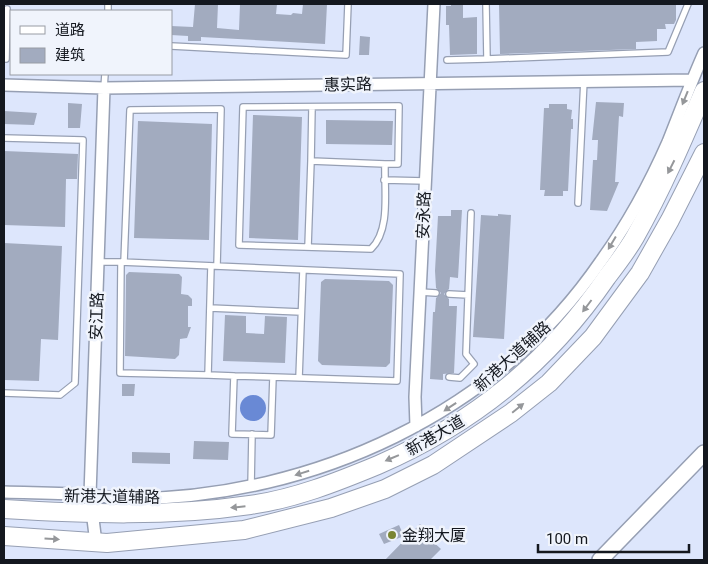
<svg xmlns="http://www.w3.org/2000/svg" width="708" height="564" viewBox="0 0 708 564" font-family="Roboto,'Noto Sans SC',sans-serif">
<style>
.water{fill:#6989d5}
.building{fill:#a2abbf}
.lines{fill:none;stroke-linecap:round;stroke-linejoin:round}
.lane-casing{stroke:#969fb3;stroke-width:8}
.street-casing{stroke:#969fb3;stroke-width:14}
.secondary-casing{stroke:#969fb3;stroke-width:18}
.primary-casing{stroke:#969fb3;stroke-width:20}
.lane{stroke:#fff;stroke-width:5.5}
.street{stroke:#fff;stroke-width:11}
.secondary{stroke:#fff;stroke-width:15}
.primary{stroke:#fff;stroke-width:18}
.oneway{fill:#95979a}
.poi-dot{fill:#7a8532;stroke:#f0f4fc;stroke-width:2}
.labels{text-anchor:middle;stroke-width:5;stroke-linejoin:round;paint-order:stroke}
.street-label{font-size:16px;fill:#14181f;stroke:#f0f4fc}
.poi-label{font-size:16px;fill:#14181f;stroke:#f0f4fc;text-anchor:start}
</style>
<rect width="100%" height="100%" fill="#dde6fc"/>
<path class="water" d="M240 408a13 13 0 1 1 26 0a13 13 0 1 1-26 0Z"/>
<path class="building" d="M195 4H218L217 28 239 30 240 4H277L276 14 291 15 293 13 302 14 303 4H327L325 44 201 37V41H188V36L171 35V26L193 27Z
M451 4H463V18L477 17V54L450 55 449 25H446V6H451Z
M499 4H676V20L674 24H665L666 29H657V41L636 42V49L500 54Z
M360 36 370 37 369 55H359Z
M596 102 624 103 623 117 619 116 615 182H619L607 211 590 210 593 160H597L598 140H592Z
M68 103 82 104 80 128H68Z
M549 104H567V109L572 110 571 119H573V129H571L568 191H563V196H544L545 190H540L544 108H549Z
M4 111 37 113 34 125 4 124Z
M253 115 302 117 298 240 249 238Z
M326 120 393 121 392 145 326 144Z
M138 121 212 124 209 240 134 238Z
M4 151 78 154 77 179H66L65 227 4 225Z
M451 210H462L458 278 450 277 449 289 444 294 449 299V306H457L454 373 443 374V380L430 379 433 312H435L436 298 441 293 436 288 435 271 438 216H451Z
M498 214 511 215 504 339 473 337 481 215 498 216Z
M4 243 62 246 58 340 41 339 39 381 4 380Z
M129 272 179 274 182 277 181 294 188 295 192 299V306H188V327H191L187 338 180 339 179 355 175 359 125 356 126 275Z
M325 279 389 281 393 285 390 363 386 367 322 365 318 361 321 282Z
M225 315 246 316V333L264 334 265 316 287 317 285 363 223 361Z
M122 384H135L134 396H122Z
M194 441 229 442 228 460 193 459Z
M132 452 170 453V464L132 463Z
M420 524 432 536 430 539 441 549 430 560H385Z
M399 525 404 536 384 544 379 534Z"/>
<g class="lines">
<defs>
<path id="lane" d="M486 4 487 59 668 52 688 4
M108 11V4
M171 46 346 55 348 4
M6 59 7 9
M447 60 487 59
M104 88 105 74
M4 138 83 140 75 383 60 395 4 393
M311 161 312 107
M384 180 425 181
M578 203 584 80
M308 247 311 161 385 164C384 190 391 230 371 249L239 245 243 107 399 106 398 164H385
M98 262H121
M124 262 130 110 221 109 217 266
M211 266 208 375 120 373 121 262 400 274 397 381 273 377
M420 292 436 293
M449 294 468 295
M210 308 301 312
M208 375 234 376
M234 376 273 377 271 435 232 434Z
M449 377 460 378 474 364 466 354 471 213
M299 378 303 270
M251 486 252 434"/>
<path id="street" d="M4 85 104 88 692 80
M416 426 415 397 434 4
M4 492C33 493 62 493 90 495 104 496 118 499 131 499 314 497 496 414 601 261 627 225 650 183 668 142 680 112 691 82 704 53
M96 543 90 495 104 88"/>
<path id="secondary" d="M600 560 704 453"/>
<path id="primary" d="M4 509C86 514 168 517 250 505 294 499 337 482 378 465 474 423 548 363 607 277 617 264 627 251 635 237 662 189 683 140 704 91
M4 536 107 543 244 530 331 508 385 489 433 465 511 413 549 383 593 337 640 273 670 220 704 153"/>
</defs>
<use href="#lane" class="lane-casing"/>
<use href="#street" class="street-casing"/>
<use href="#secondary" class="secondary-casing"/>
<use href="#primary" class="primary-casing"/>
<use href="#lane" class="lane"/>
<use href="#street" class="street"/>
<use href="#secondary" class="secondary"/>
<use href="#primary" class="primary"/>
</g>
<defs><path id="oneway-solid" d="M-6-.8H1V-3.2L6.5 0L1 3.2V.8H-6Z" transform="scale(1.25)"/></defs>
<g class="oneway">
<use href="#oneway-solid" transform="translate(685 98) rotate(112)"/>
<use href="#oneway-solid" transform="translate(671 167) rotate(117)"/>
<use href="#oneway-solid" transform="translate(612 243) rotate(121)"/>
<use href="#oneway-solid" transform="translate(587 306) rotate(127)"/>
<use href="#oneway-solid" transform="translate(450 407) rotate(146)"/>
<use href="#oneway-solid" transform="translate(518 408) rotate(-39)"/>
<use href="#oneway-solid" transform="translate(392 458) rotate(157)"/>
<use href="#oneway-solid" transform="translate(302 473) rotate(163)"/>
<use href="#oneway-solid" transform="translate(238 507) rotate(174)"/>
<use href="#oneway-solid" transform="translate(52 539) rotate(4)"/>
</g>
<circle class="poi-dot" cx="392" cy="535" r="5"/>
<g class="labels">
<g class="street-label">
<text transform="translate(348 84) rotate(-1)" y="6">惠实路</text>
<text transform="translate(423 215) rotate(-88)" y="6">安永路</text>
<text transform="translate(96 316) rotate(-88)" y="6">安江路</text>
<text transform="translate(512 356) rotate(-42)" y="6">新港大道辅路</text>
<text transform="translate(435 435) rotate(-30)" y="6">新港大道</text>
<text transform="translate(112 496) rotate(1)" y="6">新港大道辅路</text>
</g>
<g class="poi-label">
<text x="402" y="541">金翔大厦</text>
</g>
</g>
<rect width="708" height="564" fill="none" stroke="#14181f" stroke-width="10"/>
<rect x="10" y="10" width="162" height="65" fill="#f0f4fc" stroke="#989ca4"/>
<rect x="20" y="26" width="25" height="8" fill="#ffffff" stroke="#989ca4"/>
<text x="55" y="35" font-size="15" fill="#14181f">道路</text>
<rect x="20" y="48" width="25" height="15" fill="#a2abbf" stroke="#989ca4"/>
<text x="55" y="60" font-size="15" fill="#14181f">建筑</text>
<path d="M538 544v8h151v-8" fill="none" stroke="#14181f" stroke-width="2.5"/>
<text x="546" y="544" font-size="15" fill="#14181f" stroke="#f0f4fc" stroke-width="4" paint-order="stroke">100 m</text>
</svg>
